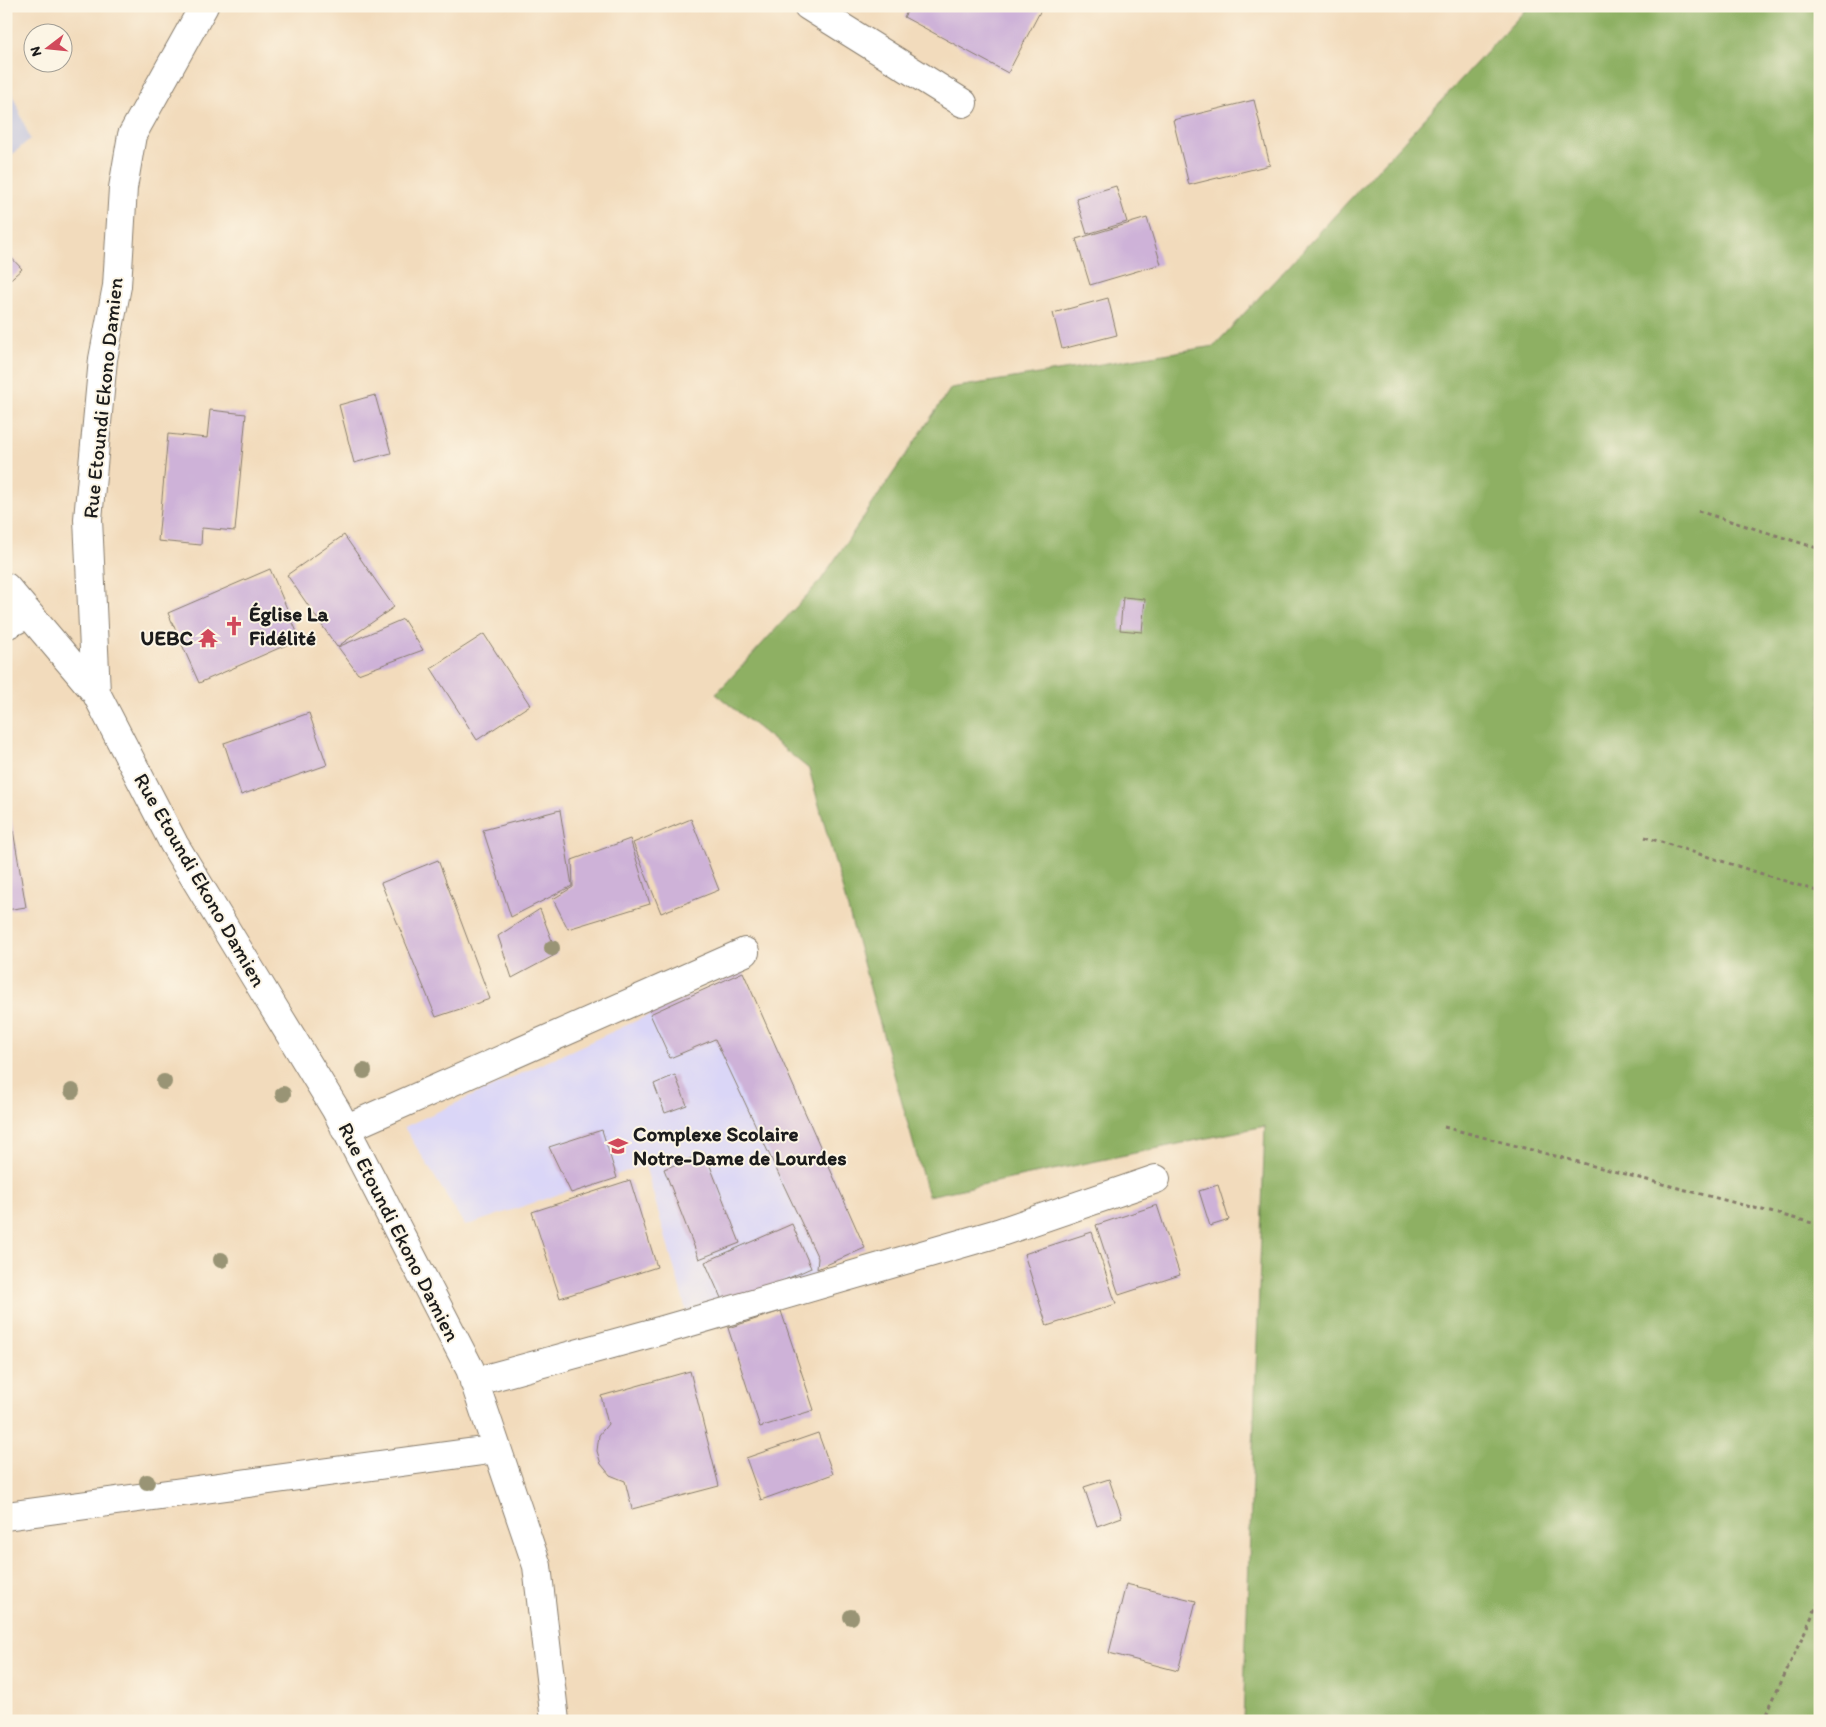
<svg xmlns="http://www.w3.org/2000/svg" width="1826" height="1727" viewBox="0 0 1826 1727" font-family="Itim,sans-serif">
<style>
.built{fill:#dad6f7}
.industrial{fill:#c0c2dd}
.forest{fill:#8eb063;stroke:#556640}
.building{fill:#ceb2d8}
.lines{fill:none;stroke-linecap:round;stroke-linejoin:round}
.minor-casing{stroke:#877c6c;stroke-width:30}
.path{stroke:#877c6c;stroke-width:3;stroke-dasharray:4 4;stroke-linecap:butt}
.minor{stroke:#fff;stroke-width:28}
.tree{fill:#999474}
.labels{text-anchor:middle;stroke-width:4;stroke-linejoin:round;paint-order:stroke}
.street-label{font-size:21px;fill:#1c1c1c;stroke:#fcf5e5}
.poi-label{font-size:21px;font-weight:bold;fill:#1c1c1c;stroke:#fcf5e5;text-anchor:start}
</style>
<rect width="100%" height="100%" fill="#fcf5e5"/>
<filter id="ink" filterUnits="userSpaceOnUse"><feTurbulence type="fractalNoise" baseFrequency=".02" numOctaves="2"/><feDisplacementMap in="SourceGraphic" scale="10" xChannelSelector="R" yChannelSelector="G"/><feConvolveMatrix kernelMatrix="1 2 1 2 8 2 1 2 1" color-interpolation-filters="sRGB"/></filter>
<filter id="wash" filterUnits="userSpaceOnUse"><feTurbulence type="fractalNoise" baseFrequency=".0096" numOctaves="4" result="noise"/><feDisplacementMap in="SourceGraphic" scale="20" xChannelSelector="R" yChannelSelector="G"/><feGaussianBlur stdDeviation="1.12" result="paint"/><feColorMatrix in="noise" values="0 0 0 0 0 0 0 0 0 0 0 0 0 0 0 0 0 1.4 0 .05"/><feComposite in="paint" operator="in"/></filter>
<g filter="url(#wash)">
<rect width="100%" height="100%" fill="#f2dbbc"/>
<path class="built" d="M743 972 865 1248 817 1269 806 1285 688 1317 645 1165 465 1226 404 1127Z"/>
<path class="industrial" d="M6 77 30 139 6 160Z"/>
<path class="forest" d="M1529 6H1820V1721H1243L1265 1126 928 1196 809 769 716 694 821 580 951 388 1214 346Z"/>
<g id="blocks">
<path class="building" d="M910 6H1043L1008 73 904 17Z
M1254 100 1270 165 1189 185 1173 120Z
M1116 186 1127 222 1087 234 1076 198Z
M1147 218 1161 264 1090 285 1076 239Z
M6 252 22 269 6 283Z
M1108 298 1117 335 1062 349 1053 313Z
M375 395 391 453 354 463 339 405Z
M210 410 246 414 235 531 202 528 201 545 158 541 168 434 207 438Z
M344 535 394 607 337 647 287 575Z
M270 569 300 639 199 683 168 613Z
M1123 597 1145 599 1142 632 1120 630Z
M403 619 423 650 358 674 338 647Z
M484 634 530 705 477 740 431 668Z
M309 713 327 765 241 795 224 743Z
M6 718H8L9 778H6Z
M560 810 572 886 511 917 483 830Z
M6 818H11L26 907 6 910Z
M691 819 719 890 661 913 633 843Z
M630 839 650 904 568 929 553 899 573 887 572 860Z
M438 860 490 999 436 1017 381 883Z
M540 909 557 954 512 978 498 936Z
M743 972 865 1248 817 1269 818 1258 715 1039 670 1058 650 1014Z
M675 1075 687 1105 665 1113 654 1084Z
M602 1130 617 1178 571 1193 549 1147Z
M705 1153 740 1243 699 1259 664 1169Z
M630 1180 657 1267 560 1298 532 1212Z
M1218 1185 1229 1220 1210 1226 1199 1191Z
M1157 1205 1180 1275 1119 1295 1096 1225Z
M792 1224 811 1268 725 1307 705 1262Z
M1092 1232 1116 1304 1047 1326 1024 1254Z
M781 1311 814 1410 760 1427 728 1328Z
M690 1371 719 1486 632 1509 625 1481 610 1475 601 1464 597 1451 599 1435 608 1424 601 1396Z
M818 1433 833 1474 761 1500 746 1458Z
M1109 1479 1122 1517 1097 1526 1084 1487Z
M1126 1584 1196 1601 1178 1671 1109 1653Z"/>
</g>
</g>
<g filter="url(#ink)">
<use href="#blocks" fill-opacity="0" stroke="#877c6c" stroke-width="1"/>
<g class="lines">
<defs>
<path id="minor" d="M204 6 132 135 123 188 117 286 103 359 88 519 96 693 174 844 336 1110 470 1369 537 1566 555 1721
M808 6 963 103
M6 587 96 693
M6 625 28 614
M345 1129 745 952
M474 1382 663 1330 998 1233 1156 1179
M6 1516 497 1449"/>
</defs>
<use href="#minor" class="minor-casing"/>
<path class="path" d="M1698 511 1820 549
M1645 837 1820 892
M1444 1127 1820 1225
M1763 1721 1820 1599"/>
<use href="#minor" class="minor"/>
</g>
<g class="tree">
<circle cx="552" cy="948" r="8"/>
<circle cx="364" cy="1071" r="8"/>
<circle cx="164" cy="1082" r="8"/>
<circle cx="72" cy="1091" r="8"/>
<circle cx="283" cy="1094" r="8"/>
<circle cx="221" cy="1260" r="8"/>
<circle cx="147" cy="1482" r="8"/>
<circle cx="851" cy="1617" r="8"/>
</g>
</g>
<defs>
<symbol id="church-bare" viewBox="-9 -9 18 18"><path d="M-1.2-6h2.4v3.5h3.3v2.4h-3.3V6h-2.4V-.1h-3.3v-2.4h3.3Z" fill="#d1495b" stroke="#fcf5e5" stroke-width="2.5" paint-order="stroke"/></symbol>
<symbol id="temple-bare" viewBox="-9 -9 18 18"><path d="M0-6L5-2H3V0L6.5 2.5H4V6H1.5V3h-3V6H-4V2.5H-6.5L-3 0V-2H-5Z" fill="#d1495b" stroke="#fcf5e5" stroke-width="2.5" paint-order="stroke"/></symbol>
<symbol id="school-bare" viewBox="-9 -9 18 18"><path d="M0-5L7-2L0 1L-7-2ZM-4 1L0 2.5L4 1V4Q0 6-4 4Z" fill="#d1495b" stroke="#fcf5e5" stroke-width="2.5" paint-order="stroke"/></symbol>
</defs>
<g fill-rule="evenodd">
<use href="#church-bare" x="220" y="612" width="28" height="28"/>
<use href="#temple-bare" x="194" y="624" width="28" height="28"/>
<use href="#school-bare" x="604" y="1132" width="28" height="28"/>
</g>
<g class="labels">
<g class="street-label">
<text transform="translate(103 398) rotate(-84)" y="7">Rue Etoundi Ekono Damien</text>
<text transform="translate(200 880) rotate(60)" y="7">Rue Etoundi Ekono Damien</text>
<text transform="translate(399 1232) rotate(63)" y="7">Rue Etoundi Ekono Damien</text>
</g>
<g class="poi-label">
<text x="249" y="621">Église La<tspan x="249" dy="24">Fidélité</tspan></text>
<text x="193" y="645" text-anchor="end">UEBC</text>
<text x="633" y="1141">Complexe Scolaire<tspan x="633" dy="24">Notre-Dame de Lourdes</tspan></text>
</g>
</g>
<rect width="1826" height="1727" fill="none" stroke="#fcf5e5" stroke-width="25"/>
<g transform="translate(48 48) rotate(254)"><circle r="24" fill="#fcf5e5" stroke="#a29e95"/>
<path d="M0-4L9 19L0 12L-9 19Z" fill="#d1495b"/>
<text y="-8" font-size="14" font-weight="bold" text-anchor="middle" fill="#1c1c1c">N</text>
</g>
</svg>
